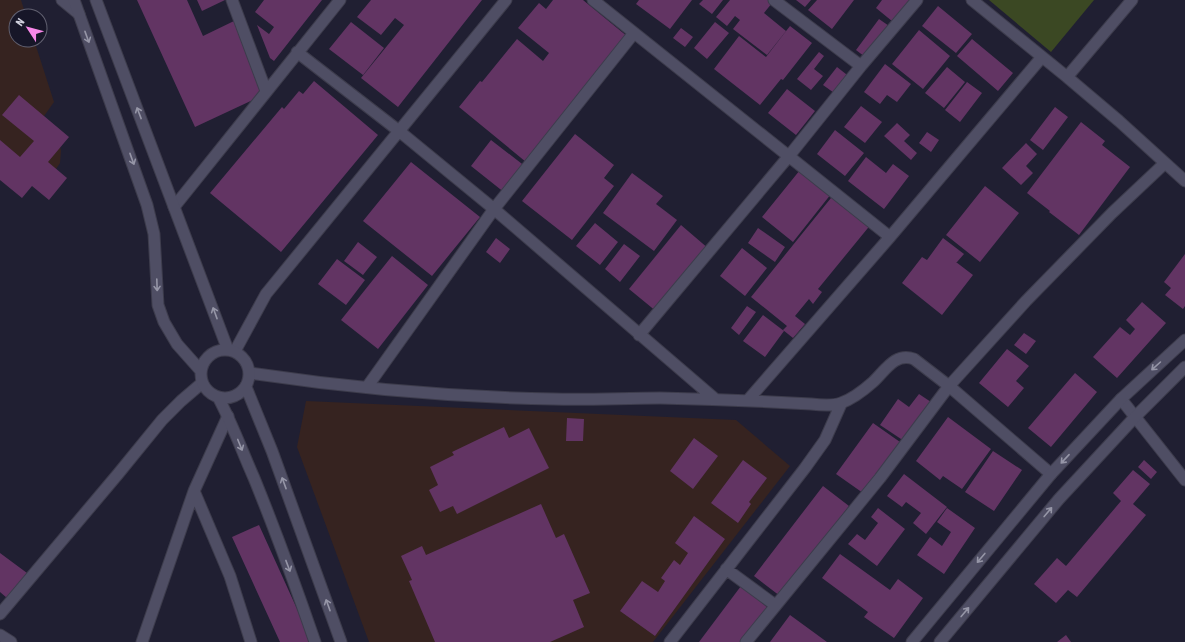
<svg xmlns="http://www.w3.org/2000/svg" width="1185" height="642" viewBox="0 0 1185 642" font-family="'Asap Condensed',sans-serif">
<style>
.education{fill:#362320}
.green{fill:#3b4823}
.building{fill:#623463}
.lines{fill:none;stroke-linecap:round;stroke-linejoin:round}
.minor-casing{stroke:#3d3c4c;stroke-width:13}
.tertiary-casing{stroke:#3d3c4c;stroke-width:13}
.secondary-casing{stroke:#3d3c4c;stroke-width:13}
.minor{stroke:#4f4e64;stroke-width:11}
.tertiary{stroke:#4f4e64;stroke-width:11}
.secondary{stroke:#4f4e64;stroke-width:11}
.oneway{stroke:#9696a7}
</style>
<rect width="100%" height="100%" fill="#201f32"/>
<path class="education" d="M0 0H21L26 16H16V40H34L54 102 42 119 58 136 61 151 60 163 52 175 0 180Z
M306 401 736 420 790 466 653 642H369L297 447Z"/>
<path class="green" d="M989 0H1094L1051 52Z"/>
<path class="building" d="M137 0H187L203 36 234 21 268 93 195 127Z
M197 0H225L202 11Z
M264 0H322L274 61 270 58 257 25 269 34 274 27 255 12Z
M371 0H482L398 107 361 78 404 25 395 18 381 35 357 17Z
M553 0H583L628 37 526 162 459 107 480 81 482 82 517 39 543 61 549 53 518 28 539 3 546 9Z
M639 0H692L670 29 636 4Z
M703 0H723L712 14 699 4Z
M730 0H768L772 3 764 13 786 31 767 55 733 29 740 20 735 16 727 26 716 17Z
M796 0H811L805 7Z
M817 0H854L832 29 808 10Z
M882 0H918L898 26 876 8Z
M938 6 972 34 956 53 922 26Z
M879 19 892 28 869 60 856 50Z
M351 22 384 48 363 75 329 49Z
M715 22 729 33 707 59 694 48Z
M790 26 812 43 783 80 781 79 760 105 714 69 739 36 766 57Z
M681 28 693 37 685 47 673 38Z
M919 30 950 56 923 89 892 64Z
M972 39 1013 73 998 91 957 56Z
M819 52 824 56 814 69 823 76 811 90 797 79Z
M885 64 911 84 897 102 887 95 880 104 864 92Z
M837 67 851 78 837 95 823 85Z
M947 67 965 82 944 108 925 93Z
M314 81 378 135 281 252 210 193 282 107 284 109 299 91 303 94Z
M967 82 982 93 960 122 945 110Z
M787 89 815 111 796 135 768 113Z
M19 95 69 137 48 162 67 178 49 200 32 186 22 198 0 180V140L20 157 34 141 2 115Z
M861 106 882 122 865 143 844 127Z
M1055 107 1068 117 1043 150 1030 140Z
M1081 122 1105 141 1102 145 1130 167 1079 235 1049 212 1050 211 1027 193Z
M897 123 910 135 904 141 917 153 911 160 884 136Z
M835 130 864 153 845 176 817 154Z
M927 132 939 140 931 152 919 143Z
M575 134 614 165 604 178 614 186 572 240 522 201Z
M491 140 526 167 505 193 471 166Z
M1026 143 1037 154 1026 166 1033 173 1021 185 1002 168Z
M866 157 886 173 893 164 909 176 884 209 848 181Z
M411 162 480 217 432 276 363 221Z
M800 170 831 194 793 242 762 217Z
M632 173 663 196 656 204 677 220 654 251 603 213Z
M985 186 1019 213 980 262 946 235Z
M835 193 872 223 818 289 822 292 813 304 809 299 795 316 805 324 793 338 783 330 787 326 751 297Z
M595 223 618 242 600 265 576 246Z
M681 225 709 249 657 312 629 289Z
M758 228 785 247 775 262 748 243Z
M496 238 510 249 500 263 486 252Z
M943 238 964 254 957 262H956L973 275 942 315 902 283 922 257 927 260Z
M358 242 377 257 363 275 344 261Z
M624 244 640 256 620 282 605 269Z
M742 248 767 268 745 296 720 276Z
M1185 254V306L1183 309 1165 295 1171 288 1164 282Z
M392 256 428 285 378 349 341 320Z
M337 259 365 280 346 305 318 284Z
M1142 302 1166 323 1117 378 1093 357 1120 327 1130 335 1135 329 1126 320Z
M747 306 756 312 739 335 731 328Z
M763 315 784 331 765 357 743 341Z
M1024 333 1036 341 1026 354 1014 345Z
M1007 349 1029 366 1016 381 1024 388 1008 407 979 383Z
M1075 373 1097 392 1051 447 1028 428Z
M919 394 931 402 904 441 880 425 898 399 909 407Z
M948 417 991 449 962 489 943 476 940 480 916 461Z
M567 418 584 419 583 441H566Z
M873 423 900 442 863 493 836 474Z
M504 427 509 438 529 428 549 468 457 514 453 506 440 512 429 490 438 485 430 467 454 455 452 452Z
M694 438 718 456 693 489 670 471Z
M993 451 1022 470 994 511 965 492Z
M743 460 767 478 749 502 751 504 738 523 711 503Z
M1144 460 1157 472 1151 479 1138 467Z
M1133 470 1150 484 1133 504 1146 515 1077 597 1068 590 1056 603 1034 584 1057 558 1066 566 1121 501 1113 493Z
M904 474 947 507 926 534 913 523 921 513 906 502 902 507 887 496Z
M823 486 849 506 780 596 754 576Z
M541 504 556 538 564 534 590 593 573 600 584 627 550 642H435L409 581 412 580 401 556 422 546 426 555Z
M878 508 905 529 877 566 848 544 857 534 865 540 878 523 871 517Z
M947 508 975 528 944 574 917 555 930 537 942 546 951 532 937 522Z
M694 516 725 539 655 636 620 611 642 581 658 592 665 581 661 578 674 560 680 565 688 553 675 543Z
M259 525 312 642H280L232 537Z
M0 553 27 573 7 598 0 592Z
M840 554 890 590 898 579 923 598 894 638 864 617 868 612 822 578Z
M741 586 768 608 743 642H699Z
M790 615 827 642H770Z
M1066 635 1071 642H1057Z"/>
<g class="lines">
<defs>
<path id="minor" d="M62 0 79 14
M232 0 266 91
M593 0 890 237
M774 0 861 66
M972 0 1067 77 1132 0
M297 52 399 131 494 209 634 33
M1067 77 1119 121 1185 181
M174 207 340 0
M639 335 789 156 861 66 917 0
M235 351 266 294 506 0
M250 373C350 388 452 397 554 399 589 400 625 398 660 398 710 399 761 401 811 404 820 405 833 406 841 403 852 399 864 390 873 382 885 371 895 352 914 359L949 386 1051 474
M367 387 494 209 715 399
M1121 399 1185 480
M748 400 890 237 1042 57
M194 491 230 576 251 642
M726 569 775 605
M0 614 118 474 162 420 181 401 202 383
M0 635 11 642
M142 642 194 491 228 416
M670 642 805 468 825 440 841 404
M746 642 880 478 949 386 1026 301 1112 213 1164 164"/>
<path id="tertiary" d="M74 0 147 205 154 234 158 305 164 322 177 344 201 371
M96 0 228 350
M201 374a24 24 0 1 1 48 0a24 24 0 1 1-48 0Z
M246 387 272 451 341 642
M218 397C232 423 242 451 254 478 276 532 296 587 315 642"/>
<path id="secondary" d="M912 642 1051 474 1121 399 1185 340
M940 642 1059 499 1135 417 1185 367"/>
</defs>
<use href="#minor" class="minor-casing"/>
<use href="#tertiary" class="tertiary-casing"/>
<use href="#secondary" class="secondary-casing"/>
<use href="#minor" class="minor"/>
<use href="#tertiary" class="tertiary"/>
<use href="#secondary" class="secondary"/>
</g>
<defs><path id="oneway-shaft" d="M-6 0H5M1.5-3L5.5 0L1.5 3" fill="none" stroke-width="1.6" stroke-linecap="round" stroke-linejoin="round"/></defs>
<g class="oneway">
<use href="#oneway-shaft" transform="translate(87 37) rotate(70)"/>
<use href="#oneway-shaft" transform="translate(139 113) rotate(-111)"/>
<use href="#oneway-shaft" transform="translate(132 159) rotate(70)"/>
<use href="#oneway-shaft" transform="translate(157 285) rotate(88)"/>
<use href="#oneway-shaft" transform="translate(215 313) rotate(-110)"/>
<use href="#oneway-shaft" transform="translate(1156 366) rotate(138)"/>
<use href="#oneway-shaft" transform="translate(240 445) rotate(68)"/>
<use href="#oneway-shaft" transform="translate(1065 459) rotate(133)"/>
<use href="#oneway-shaft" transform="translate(284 483) rotate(-110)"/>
<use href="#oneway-shaft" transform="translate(1048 512) rotate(-50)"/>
<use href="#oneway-shaft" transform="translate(981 558) rotate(130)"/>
<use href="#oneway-shaft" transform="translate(288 566) rotate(69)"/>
<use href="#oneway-shaft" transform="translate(328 605) rotate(-110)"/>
<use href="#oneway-shaft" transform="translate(965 612) rotate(-50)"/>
</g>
<g transform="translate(28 28) rotate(306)"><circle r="19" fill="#171628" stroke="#616070"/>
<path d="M0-3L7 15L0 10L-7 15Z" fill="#f888e9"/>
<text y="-6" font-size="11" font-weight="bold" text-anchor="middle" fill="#d0d0dd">N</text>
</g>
</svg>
